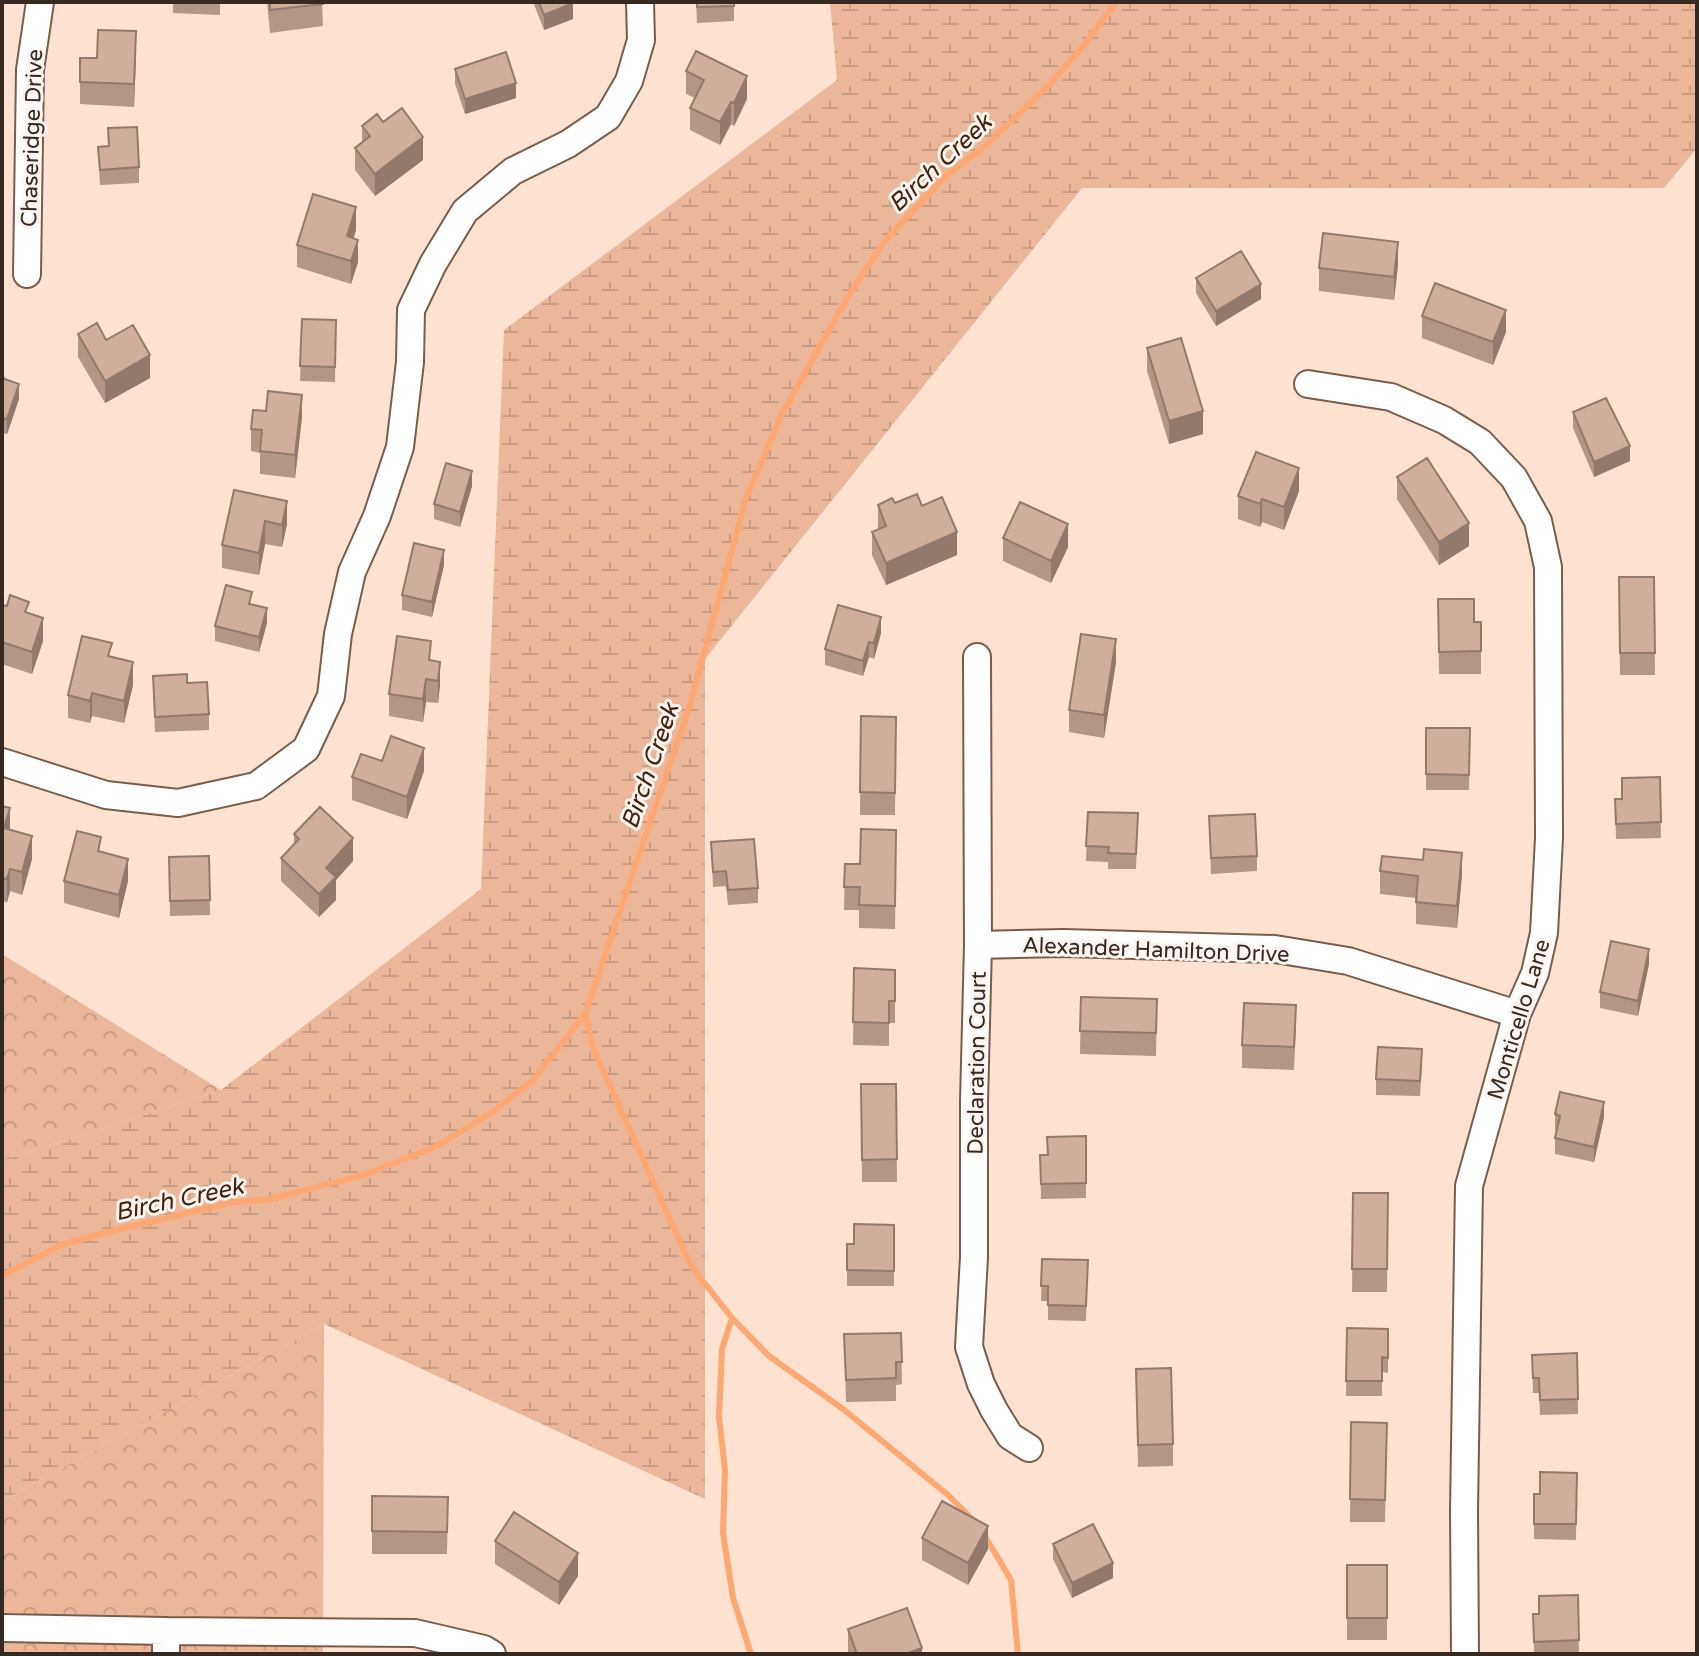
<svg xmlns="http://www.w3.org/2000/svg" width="1699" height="1656" viewBox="0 0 1699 1656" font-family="'Varela Round',sans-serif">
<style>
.forest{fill:url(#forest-crowns)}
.wetland{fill:url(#wetland-marsh)}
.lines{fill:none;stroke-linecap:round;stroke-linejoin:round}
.stream{stroke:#fda773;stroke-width:6}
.street-casing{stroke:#795d4c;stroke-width:30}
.street{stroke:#fff;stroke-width:26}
.wall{fill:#b29686}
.shaded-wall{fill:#917a6d}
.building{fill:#cfaf9c;stroke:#917a6d;stroke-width:2}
.labels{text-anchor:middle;stroke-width:6;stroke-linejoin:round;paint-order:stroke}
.street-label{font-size:22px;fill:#362922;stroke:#fbf4f0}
.water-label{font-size:24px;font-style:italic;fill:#42210b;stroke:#fbf4f0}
</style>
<defs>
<pattern id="forest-crowns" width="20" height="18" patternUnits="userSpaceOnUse" patternTransform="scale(2)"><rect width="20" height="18" fill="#ecb798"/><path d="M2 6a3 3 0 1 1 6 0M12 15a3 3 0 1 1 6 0" fill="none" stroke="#cb9d83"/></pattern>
<pattern id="wetland-marsh" width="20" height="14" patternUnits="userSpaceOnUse" patternTransform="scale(2)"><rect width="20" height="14" fill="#ecb798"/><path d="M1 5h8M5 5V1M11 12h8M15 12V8" fill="none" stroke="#cb9d83"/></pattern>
</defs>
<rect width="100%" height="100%" fill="#fde2d2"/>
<path class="forest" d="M2 954 221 1090 2 1161Z
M324 1324 323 1654H2V1501Z"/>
<path class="wetland" d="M830 2H1697V148L1664 188H1082L705 659V1499L324 1324 2 1501V1161L221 1090 481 889 504 330 837 80Z"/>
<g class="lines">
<path class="stream" d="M585 1014 593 1048 691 1266 732 1318 769 1356 843 1409 948 1495 974 1521
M2 1276 61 1245 96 1235 229 1203 270 1199 364 1175 437 1146 491 1113 532 1081 585 1014 690 705 746 498 782 414 846 300 884 242 944 177 984 147 1050 84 1085 44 1116 2
M732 1318 722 1349 719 1417 725 1470 723 1533 733 1598 751 1654
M983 1533 1011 1580 1018 1654"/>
<defs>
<path id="street" d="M27 274 30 70 40 2
M1308 384 1391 397 1444 420 1480 442 1514 478 1538 521 1548 567 1549 838 1544 933 1535 973 1517 1014 1469 1186 1464 1511 1465 1654
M977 657 978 945 974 1102V1257L969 1347 981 1384 994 1410 1010 1436 1029 1448
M2 762 106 795 178 803 256 786 306 749 331 696 338 634 352 572 377 516 400 447 410 362 411 310 433 264 465 211 513 171 568 144 608 117 629 81 641 40 640 2
M978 945 1064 943 1275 949 1348 961 1517 1014
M2 1628 166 1631V1654
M166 1631 415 1633 484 1649 492 1654"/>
</defs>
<use href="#street" class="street-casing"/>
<use href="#street" class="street"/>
</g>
<path class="wall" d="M173 2H220V15L173 13Z
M267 2H322L323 26 270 33Z
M533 2H572L573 19 544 30Z
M696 2H734V21L697 23Z
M136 54 134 107 80 104V82L97 58Z
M455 69 516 98 465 114 455 84Z
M686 71 747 99 734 126 731 124 720 145 690 130V108L695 98 686 94Z
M383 122 423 160 375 196 355 170V148L362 142V126Z
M108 128 139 167V183L100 185 98 147 108 146Z
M356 230 353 238 358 262 351 284 297 267V245Z
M1398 265 1394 300 1319 291V268Z
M1196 278 1261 299 1216 326 1196 293Z
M1422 316 1506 332 1493 365 1422 338Z
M302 319 336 320 335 382 300 381Z
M78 334 106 340 150 378 105 403 78 357Z
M1147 348 1203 434 1169 444 1147 371Z
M2 368 5 379 19 399 7 434 2 433Z
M1573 412 1630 461 1594 477 1573 428Z
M302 417 295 478 260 474V453L251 451V429Z
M1397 477 1469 546 1439 565 1397 499Z
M472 486 460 527 434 519V504Z
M234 490 287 524 282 547 265 544 259 575 222 568V545Z
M1299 491 1284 530 1262 522 1260 527 1238 519V496Z
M895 503 922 506 957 555 886 585 872 555V532L878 529V505Z
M1003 538 1068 547 1051 583 1003 561Z
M444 565 432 617 402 610V595Z
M1619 577H1654L1655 675H1620Z
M1438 599 1474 622H1481V674H1439Z
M2 605 29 614 43 641 32 674 2 664Z
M252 605 267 623 259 652 215 641V626Z
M881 633 874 659 869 657 863 676 825 665V649Z
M112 657 133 685 124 723 92 716 90 723 68 718V695Z
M431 661 440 685 438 703 426 702 423 722 389 716V694Z
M1116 662 1104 738 1069 732V710Z
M153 676 187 683 209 714V730L155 732Z
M861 716 896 717 895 815H860Z
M1426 728H1470L1469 790H1426Z
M382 761 424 771 407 819 352 800V777Z
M1660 777 1661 838 1616 839 1615 799H1622Z
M2 806 10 830 32 859 22 895 10 891 7 902 2 901Z
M1088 812 1138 813 1136 869H1108V862L1086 861Z
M1209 816 1257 856V871L1211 874Z
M294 834 353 861 336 880V900L319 917 281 881V858L294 844Z
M711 842 758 888V903L728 905 726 886 713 887Z
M101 852 128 881 119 918 64 903V881Z
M896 853 895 929 859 928V910H844L845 864H860Z
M209 856 210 915 170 916 169 857Z
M1380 871 1462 875 1457 928 1416 924V898L1380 894Z
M1649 964 1638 1016 1600 1008V992Z
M854 968 895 970V1023H889V1046L853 1045Z
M1081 997 1157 999 1156 1056 1080 1054Z
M1296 1028 1294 1070 1242 1068V1045Z
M1422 1064 1420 1096 1376 1095V1079Z
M861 1084H896L897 1182H862Z
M1555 1114 1604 1117 1594 1162 1555 1154V1138L1556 1130H1555Z
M1086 1136V1198L1041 1199 1040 1155H1047Z
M1353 1193H1388L1387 1292H1352Z
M894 1225V1286H847V1244H854Z
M1042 1259 1088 1260 1086 1321 1048 1320V1301H1041Z
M1347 1328 1388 1329V1373L1382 1372V1396H1346Z
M901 1333 902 1384 896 1385V1401L846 1402 844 1334Z
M1577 1353 1578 1414 1540 1415 1539 1393H1533L1532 1355Z
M1136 1369 1173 1444V1466L1138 1467Z
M1351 1422 1387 1423 1385 1522H1350Z
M1577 1473 1576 1540 1534 1539V1494H1540Z
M372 1496 448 1497 447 1554H372Z
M922 1538 988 1549 968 1585 922 1560Z
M495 1541 578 1576 559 1605 495 1564Z
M1053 1544 1113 1578 1072 1598 1053 1559Z
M1347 1565H1387V1640H1347Z
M1578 1595 1579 1654H1534L1533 1614H1539Z
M848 1629 922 1654H848Z"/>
<path class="shaded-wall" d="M573 3V19L544 30V15Z
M136 31V54L134 107V84Z
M747 76V99L734 126V103Z
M516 83V98L465 114V99Z
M731 102V124L720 145V122Z
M423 137V160L375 196V174Z
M356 207V230L347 259V236Z
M358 240V262L351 284V261Z
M1398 242V265L1394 300V277Z
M1261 284V299L1216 326V311Z
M1506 310V332L1493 365V342Z
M150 355V378L105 403V381Z
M19 384V399L7 434V419Z
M302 395V417L295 478V455Z
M1203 411V434L1169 444V421Z
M1630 446V461L1594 477V462Z
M1299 468V491L1284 530V507Z
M472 471V486L460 527V512Z
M1262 499V522L1260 527V504Z
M287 501V524L282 547V525Z
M265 521V544L259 575V553Z
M1469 523V546L1439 565V542Z
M1068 524V547L1051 583V561Z
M957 532V555L886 585V563Z
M444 550V565L432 617V602Z
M267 608V623L259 652V637Z
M881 617V633L874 659V643Z
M43 618V641L32 674V652Z
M1116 639V662L1104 738V715Z
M869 642V657L863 676V661Z
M133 662V685L124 723V701Z
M440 662V685L438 703V681Z
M426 679V702L423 722V699Z
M92 693V716L90 723V701Z
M424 748V771L407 819V797Z
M10 808V831L4 828Z
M32 836V859L22 895V872Z
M353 838V861L336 880V900L319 917V894L326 868Z
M1462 853V875L1457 928V906Z
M128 859V881L119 918V895Z
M10 869V891L7 902V879Z
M1649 949V964L1638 1016V1001Z
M1604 1102V1117L1594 1162V1147Z
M988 1526V1549L968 1585V1563Z
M578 1553V1576L559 1605V1582Z
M1113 1563V1578L1072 1598V1583Z
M922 1648V1654H905Z"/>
<path class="building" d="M270 2H322L323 4 270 10Z
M539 2H572L573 3 544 15Z
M697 2H734V6L697 7Z
M98 30 136 31 134 84 80 82V58H97Z
M696 51 747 76 734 103 731 102 720 122 690 108 704 80 686 71Z
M506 52 516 83 465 99 455 69Z
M402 108 423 137 375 174 355 148 370 136 362 126 377 114 383 122Z
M137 127 139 167 100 170 98 147 109 146 108 128Z
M313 194 356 207 347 236 358 240 351 261 297 245Z
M1323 233 1398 242 1394 277 1319 268Z
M1241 251 1261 284 1216 311 1196 278Z
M1435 283 1506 310 1493 342 1422 316Z
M302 319 336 320 335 367 300 366Z
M97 323 106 340 133 325 150 355 105 381 78 334Z
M1181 338 1203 411 1169 421 1147 348Z
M2 378 19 384 7 419 2 418Z
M268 391 302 395 295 455 260 451 262 430 251 429 253 410 266 411Z
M1606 398 1630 446 1594 462 1573 412Z
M1256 452 1299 468 1284 507 1262 499 1260 504 1238 496Z
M1427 458 1469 523 1439 542 1397 477Z
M446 463 472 471 460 512 434 504Z
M234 490 287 501 282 525 265 521 259 553 222 545Z
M917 494 922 506 942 497 957 532 886 563 872 532 886 526 878 505 892 498 895 503Z
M1020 502 1068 524 1051 561 1003 538Z
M414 543 444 550 432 602 402 595Z
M1619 577H1654L1655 653H1620Z
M226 585 252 592 249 604 267 608 259 637 215 626Z
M10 595 29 602 25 612 43 618 32 652 2 642V605L7 606Z
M1438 599H1474V622H1481V651L1439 652Z
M838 605 881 617 874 643 869 642 863 661 825 649Z
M1081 634 1116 639 1104 715 1069 710Z
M82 636 112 643 108 656 133 662 124 701 92 693 90 701 68 695Z
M397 636 431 641 429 660 440 662 438 681 426 679 423 699 389 694Z
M187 674V683L207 682 209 714 155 717 153 676Z
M861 716 896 717 895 793 860 792Z
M1426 728H1470L1469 775 1426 774Z
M391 736 424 748 407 797 352 777 361 754 382 761Z
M1660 777 1661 822 1616 824 1615 799H1622V778Z
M2 806 10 808 4 828 32 836 22 872 10 869 7 879 2 878Z
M320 807 353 838 326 868 336 877 319 894 281 858 299 839 294 834Z
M1088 812 1138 813 1136 854 1108 853 1109 847 1086 846Z
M1255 814 1257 856 1211 858 1209 816Z
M861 829 896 830 895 906 859 905 860 887H844L845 864H860Z
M77 831 101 837 98 851 128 859 119 895 64 881Z
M754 839 758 888 728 890 726 871 713 872 711 842Z
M1424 849 1462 853 1457 906 1416 902 1418 876 1380 871 1382 856 1423 860Z
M209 856 210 900 170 901 169 857Z
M1611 941 1649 949 1638 1001 1600 992Z
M854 968 895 970V1001H889V1023L853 1022Z
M1081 997 1157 999 1156 1033 1080 1031Z
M1244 1003 1296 1005 1294 1047 1242 1045Z
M1378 1047 1422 1049 1420 1081 1376 1079Z
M861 1084H896L897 1159 862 1160Z
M1560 1092 1604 1102 1594 1147 1555 1138 1560 1116 1555 1114Z
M1086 1136V1183L1041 1184 1040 1155H1048L1047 1137Z
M1353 1193H1388L1387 1269H1352Z
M854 1224 894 1225V1271L847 1270V1244H854Z
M1042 1259 1088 1260 1086 1306 1048 1305V1286H1041Z
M1347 1328 1388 1329V1358L1382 1357V1381H1346Z
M901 1333 902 1362H896V1378L846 1380 844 1334Z
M1577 1353 1578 1399 1540 1400 1539 1378H1533L1532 1355Z
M1171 1368 1173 1444 1138 1445 1136 1369Z
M1351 1422 1387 1423 1385 1500 1350 1499Z
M1540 1472 1577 1473 1576 1524H1534V1494H1540Z
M372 1496 448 1497 447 1532 372 1531Z
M942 1501 988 1526 968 1563 922 1538Z
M514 1512 578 1553 559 1582 495 1541Z
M1093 1524 1113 1563 1072 1583 1053 1544Z
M1347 1565H1387V1618H1347Z
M1578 1595 1579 1640 1534 1642 1533 1614H1539V1596Z
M907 1608 922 1648 905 1654H857L848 1629Z"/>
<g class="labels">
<g class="street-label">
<text transform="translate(31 138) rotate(-88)" y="8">Chaseridge Drive</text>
<text transform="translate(1156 949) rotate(2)" y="8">Alexander Hamilton Drive</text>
<text transform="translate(1518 1019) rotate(-73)" y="8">Monticello Lane</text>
<text transform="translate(976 1063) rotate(-89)" y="8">Declaration Court</text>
</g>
<g class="water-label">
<text transform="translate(940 163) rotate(-43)" y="8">Birch Creek</text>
<text transform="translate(650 766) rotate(-71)" y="8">Birch Creek</text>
<text transform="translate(179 1199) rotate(-12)" y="8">Birch Creek</text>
</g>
</g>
<rect width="1699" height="1656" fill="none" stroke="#362922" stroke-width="8"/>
</svg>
